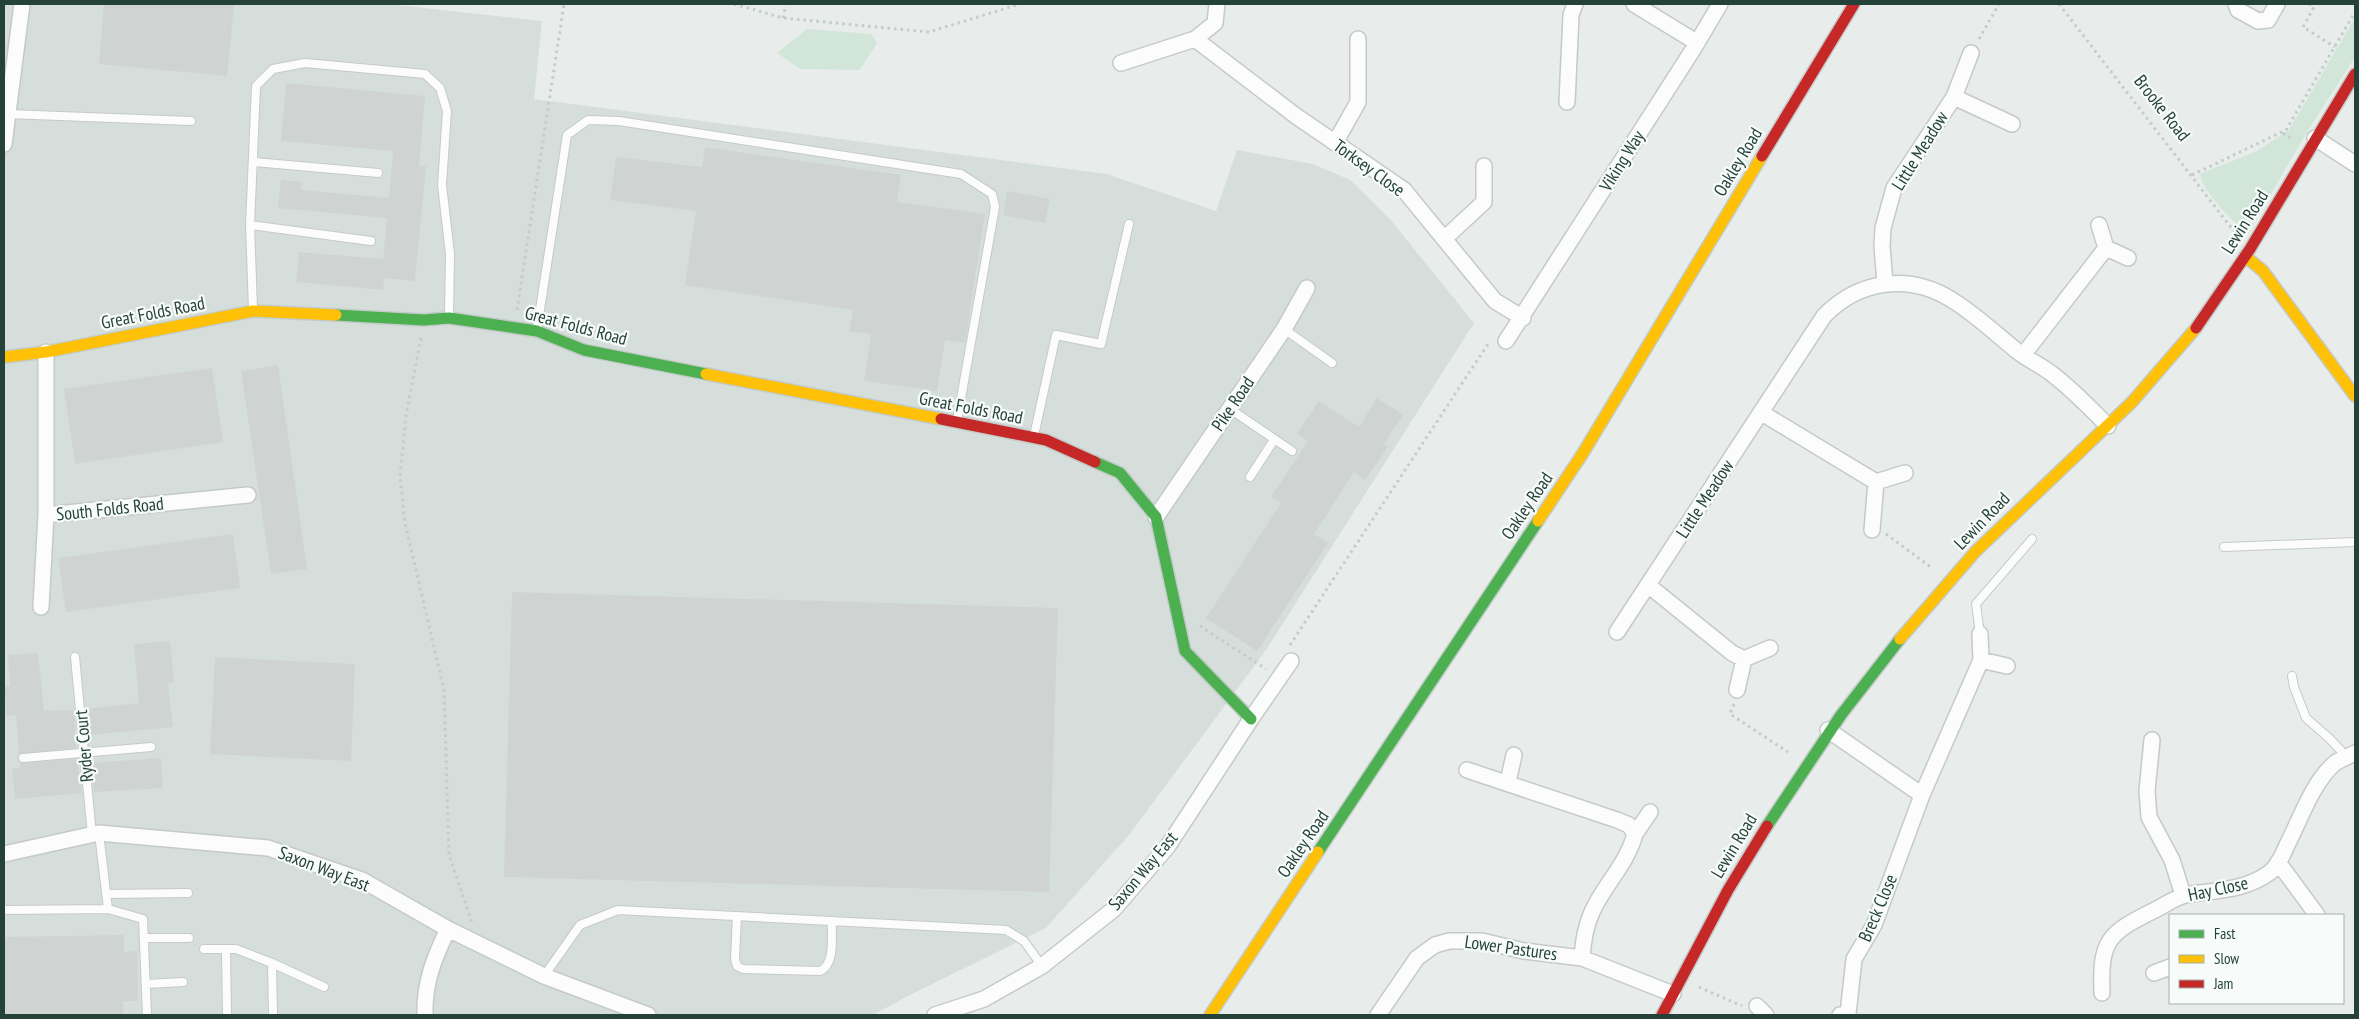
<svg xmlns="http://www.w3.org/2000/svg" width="2359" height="1019" viewBox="0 0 2359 1019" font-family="'PT Sans Narrow',sans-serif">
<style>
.built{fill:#d6dedb}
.green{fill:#d1e6d8}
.building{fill:#cfd4d2}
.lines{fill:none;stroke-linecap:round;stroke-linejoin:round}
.lane-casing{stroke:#c5cac8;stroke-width:10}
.street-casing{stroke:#c5cac8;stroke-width:18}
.fast-casing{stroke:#c3cbc8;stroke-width:14}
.slow-casing{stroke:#c3cbc8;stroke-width:14}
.jam-casing{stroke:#c3cbc8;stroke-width:14}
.path{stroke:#c3ccca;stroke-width:3;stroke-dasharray:2.5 4;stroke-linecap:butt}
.lane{stroke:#fcfcfc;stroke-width:8}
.street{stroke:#fcfcfc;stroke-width:15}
.fast{stroke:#4caf50;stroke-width:11}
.slow{stroke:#ffc107;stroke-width:11}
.jam{stroke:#c62828;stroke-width:11}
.labels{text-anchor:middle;stroke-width:4.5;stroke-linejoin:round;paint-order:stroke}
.street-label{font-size:18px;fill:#24423a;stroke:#f7fbf9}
</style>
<rect width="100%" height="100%" fill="#e8edeb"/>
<path class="built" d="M4 4H388L542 21 534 99 1107 174 1216 211 1237 150 1313 164 1350 180 1389 218 1474 323 1266 650 1129 835 1046 928 904 998 873 1015H4Z"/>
<path class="green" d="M2355 18V57L2307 132 2248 234C2233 222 2203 192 2200 174L2255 152 2289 130Z
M807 29 871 34 877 43 860 70 800 69 777 53Z"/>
<path class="building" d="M104 4H234L227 76 99 64Z
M286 83 425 96 419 166H426L415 281 384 278 383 290 296 282 299 252 383 259 387 218 278 208 281 180 302 182 301 190 389 198 393 151 281 141Z
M705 147 901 175 897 202 985 214 965 343 945 340 937 391 864 381 871 334 849 331 853 310 685 285 696 211 610 200 616 157 702 167Z
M1007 191 1050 199 1045 223 1003 215Z
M278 365 307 569 271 574 241 371Z
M212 368 223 442 75 464 64 389Z
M1377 398 1403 415 1384 444 1388 447 1365 480 1354 472 1314 534 1328 543 1257 651 1206 618 1281 503 1271 497 1308 441 1297 434 1319 401 1359 427Z
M233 534 240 588 66 612 58 558Z
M512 592 1058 608 1049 892 504 877Z
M170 641 174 682 168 683 173 727 88 735 86 709 139 703 134 644Z
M38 653 44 711 74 710 76 748 19 754 16 715 7 716 4 687 10 686 8 655Z
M215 657 355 664 351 761 210 754Z
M161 758 163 788 94 792 91 763Z
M77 759 82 793 15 799 12 769 20 768V763Z
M124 935V952L137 951 138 1001H123V1015H4V937Z"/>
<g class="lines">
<defs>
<path id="lane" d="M8 114 191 121
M254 162 378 173
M250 225 371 241
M253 309 250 225 256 86 273 69 305 63 425 74 440 88 447 111 442 185 450 254 449 317
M537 329 567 135 588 120 619 121 961 174 992 194 995 207 957 421
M1284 329 1332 363
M1230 409 1292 451
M1034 436 1056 335 1101 344 1129 224
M1250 477 1274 440
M2224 547 2355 542
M1980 634 1976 604 2032 539
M75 657 92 835
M2292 676 2294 687 2306 718 2329 738 2347 757
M23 758 151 747
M99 833 108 909
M107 894 188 893
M4 910 108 909 143 919 147 1015
M737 916 735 959 737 966 743 969 820 971C836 964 831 935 832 921
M144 938H189
M204 949H236L272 963
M226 949 227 1015
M544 976 580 925 618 910 1006 930 1024 941 1042 966
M146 984 183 982
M273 1015 272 963 324 987"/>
<path id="street" d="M1634 4 1696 42
M2236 4 2238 10 2258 21 2268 20 2277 4
M1195 39 1296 116 1404 190 1495 301 1523 318
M1121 63 1195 39 1215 23 1217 4
M1954 97 2012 124
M1567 102 1571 15 1575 4
M2315 138 2355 164
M1335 143 1358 102V39
M4 144 22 4
M2099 225 2106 248
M1444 239 1484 202V166
M2106 248 2128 258
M1885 283 1882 246 1883 228 1894 188 1954 97 1971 53
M1506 341 1694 48 1720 4
M46 352V515L248 495
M2023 355 2106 248
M1762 413 1876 482 1905 473
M1156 517 1284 329 1307 288
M1872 530 1876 482
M1648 585 1732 653 1744 659
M41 607 46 515
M1617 632 1824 316C1859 280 1909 273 1952 300 1975 314 1996 334 2017 351 2028 360 2041 365 2052 374 2072 389 2090 408 2108 426
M1744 659 1770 648
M1981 660 2007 666
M1737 690 1744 659
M1828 730 1922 795 1874 925 1854 959 1848 1014 1840 1015
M2152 740 2147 791 2149 817 2172 860 2183 895
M1467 770 1617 820 1629 825 1635 834C1627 864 1604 885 1592 912 1585 927 1583 942 1582 958
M1508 782 1514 755
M1922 795 1981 660 1980 634
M1635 834 1650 812
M4 854 99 833 268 848 362 880 448 929 544 976 648 1015
M2278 862 2317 915
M2154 973 2170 967
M2102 993C2100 940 2108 933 2155 910 2165 905 2176 897 2186 895 2215 890 2244 891 2269 873 2278 867 2283 854 2287 845 2301 818 2312 783 2335 763 2341 759 2349 756 2355 753
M1757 1006 1766 1015
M425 1015C424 983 434 958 448 929
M935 1015 984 999 1042 966 1114 909 1168 846 1251 719 1291 661
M1378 1015 1417 958 1435 945 1449 941H1482L1524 951 1582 958 1673 994"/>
<path id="fast" d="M336 315 424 320 449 318 537 331 584 350 706 374
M1095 462 1120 473 1156 517 1185 651 1251 719
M1767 826 1841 715 1900 639
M1318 852 1538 521"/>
<path id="slow" d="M2245 256 2263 271 2355 396
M4 357 46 352 253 311 336 315
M706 374 941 419
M1538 521 1583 453 1762 156
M1900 639 1975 552 2132 402 2196 328
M1210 1015 1318 852"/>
<path id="jam" d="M1762 156 1854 4
M2196 328 2250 249 2355 74
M941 419 1046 440 1095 462
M1662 1015 1728 890 1767 826"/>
</defs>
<use href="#lane" class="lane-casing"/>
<use href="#street" class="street-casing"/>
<use href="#fast" class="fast-casing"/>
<use href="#slow" class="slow-casing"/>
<use href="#jam" class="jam-casing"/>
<path class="path" d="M734 4 783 18 929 32 1020 4
M2059 4 2236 234
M2309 4 2314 7 2303 27 2335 47
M783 18 786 4
M1979 39 1999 4
M2283 133 2293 139
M2192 175 2286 130 2355 12
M517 310 564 4
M421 338 406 415 400 476 405 523 444 690 449 855 472 923
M1886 534 1932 568
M1200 626 1266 669
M1290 645 1490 341
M1734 704 1730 714 1788 752
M1699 987 1742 1006"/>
<use href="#lane" class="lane"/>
<use href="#street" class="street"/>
<use href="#fast" class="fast"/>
<use href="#slow" class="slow"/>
<use href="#jam" class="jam"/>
</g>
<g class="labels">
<g class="street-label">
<text transform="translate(2162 108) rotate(52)" y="6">Brooke Road</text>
<text transform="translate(1920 151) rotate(-58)" y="6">Little Meadow</text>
<text transform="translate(1622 161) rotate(-58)" y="6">Viking Way</text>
<text transform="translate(1738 162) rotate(-59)" y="6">Oakley Road</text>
<text transform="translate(1369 168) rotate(36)" y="6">Torksey Close</text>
<text transform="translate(2245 222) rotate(-58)" y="6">Lewin Road</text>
<text transform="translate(153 313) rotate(-11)" y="6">Great Folds Road</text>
<text transform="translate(576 326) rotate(15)" y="6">Great Folds Road</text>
<text transform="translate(1233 404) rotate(-56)" y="6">Pike Road</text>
<text transform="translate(971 408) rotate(11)" y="6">Great Folds Road</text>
<text transform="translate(1705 499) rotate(-57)" y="6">Little Meadow</text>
<text transform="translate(1527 506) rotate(-56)" y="6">Oakley Road</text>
<text transform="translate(110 509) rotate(-6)" y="6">South Folds Road</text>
<text transform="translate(1982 521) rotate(-46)" y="6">Lewin Road</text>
<text transform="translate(84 746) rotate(-95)" y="6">Ryder Court</text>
<text transform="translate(1303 844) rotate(-56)" y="6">Oakley Road</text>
<text transform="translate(1734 846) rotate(-59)" y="6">Lewin Road</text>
<text transform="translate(324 869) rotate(21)" y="6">Saxon Way East</text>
<text transform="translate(1143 871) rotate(-50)" y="6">Saxon Way East</text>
<text transform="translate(2218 889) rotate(-12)" y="6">Hay Close</text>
<text transform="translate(1878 908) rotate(-67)" y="6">Breck Close</text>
<text transform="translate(1511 948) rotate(8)" y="6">Lower Pastures</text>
</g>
</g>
<rect width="2359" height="1019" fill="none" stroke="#24423a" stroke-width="10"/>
<rect x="2169" y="914" width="175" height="90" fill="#f7fbf9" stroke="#a3b1ad"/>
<rect x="2179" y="930" width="25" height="8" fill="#4caf50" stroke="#a3b1ad"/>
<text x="2214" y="939" font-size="15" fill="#24423a">Fast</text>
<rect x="2179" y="955" width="25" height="8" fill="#ffc107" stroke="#a3b1ad"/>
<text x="2214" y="964" font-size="15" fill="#24423a">Slow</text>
<rect x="2179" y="980" width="25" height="8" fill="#c62828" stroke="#a3b1ad"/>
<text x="2214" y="989" font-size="15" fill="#24423a">Jam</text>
</svg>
